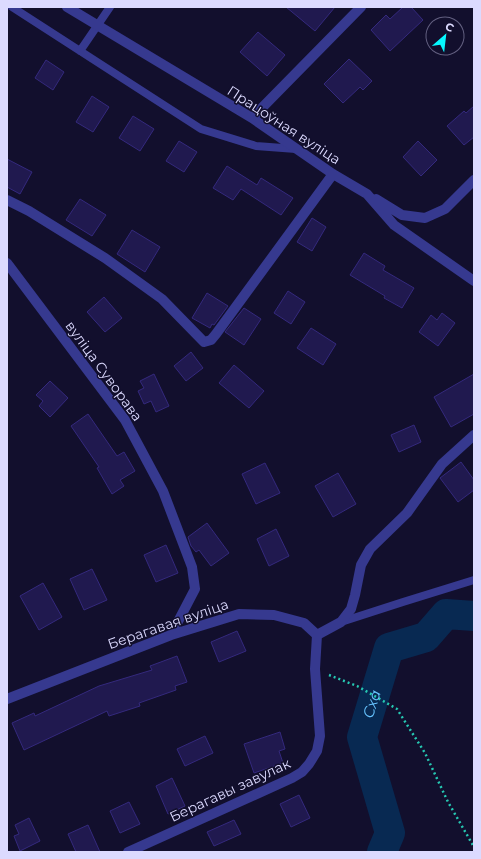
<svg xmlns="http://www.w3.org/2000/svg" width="481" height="859" viewBox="0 0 481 859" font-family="Montserrat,sans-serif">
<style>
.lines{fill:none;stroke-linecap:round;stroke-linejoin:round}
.river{stroke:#082952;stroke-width:30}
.building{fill:#20194f;stroke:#34297d}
.path{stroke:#26c8b2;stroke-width:2.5;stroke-dasharray:2 3;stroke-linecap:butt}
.lane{stroke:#36398f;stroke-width:8}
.street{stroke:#36398f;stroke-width:10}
.labels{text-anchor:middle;stroke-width:3;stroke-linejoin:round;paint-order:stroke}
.street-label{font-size:14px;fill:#dcdaff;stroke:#120f2d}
.water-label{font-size:15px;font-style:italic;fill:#68c4ff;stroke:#120f2d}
</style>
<rect width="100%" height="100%" fill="#120f2d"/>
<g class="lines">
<path class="river" id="s1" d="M382 852 390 833 362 737 389 648 426 637 446 614 474 616"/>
</g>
<path class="building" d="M286 7H335L315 31Z
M403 7H411L423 20 390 51 371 30 386 15 390 19Z
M258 32 285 55 267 76 240 52Z
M349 59 372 81 363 90 360 87 343 103 324 84Z
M46 60 64 72 53 90 35 78Z
M92 96 109 107 93 132 76 122Z
M474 106V137L464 145 447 126 464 111 466 113Z
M133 116 154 129 140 151 119 138Z
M179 141 197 152 184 172 166 161Z
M418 141 437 160 421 176 403 157Z
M7 159 32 172 20 194 7 187Z
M227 166 257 185 261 178 293 198 281 215 241 189 233 200 213 188Z
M80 199 106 215 92 236 66 220Z
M312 218 326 227 312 251 297 242Z
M132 230 160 247 145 272 117 254Z
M364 253 385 266 383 270 414 288 402 308 384 298 385 296 350 275Z
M288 291 305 302 291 324 274 313Z
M207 293 228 306 214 325 212 324 210 328 192 318Z
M104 297 122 318 105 332 87 312Z
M244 308 261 319 244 345 225 332Z
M442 313 455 323 438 346 419 332 431 315 437 320Z
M311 328 336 344 323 365 297 348Z
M191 352 203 368 186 381 174 366Z
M234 365 264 391 249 408 219 383Z
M154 374 169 406 156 412 151 401 144 404 138 391 144 388 140 381Z
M474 374V414L451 427 434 397Z
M50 381 68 398 50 417 39 406 43 401 36 395Z
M88 414 117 456 124 452 135 471 120 480 124 486 112 494 97 468 99 467 71 426Z
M414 425 421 442 399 452 391 435Z
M461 462 474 480V490L458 502 440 478Z
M265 463 280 493 256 504 242 474Z
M338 473 356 504 333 517 315 486Z
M207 523 229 553 211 566 199 550 196 552 191 546 188 537Z
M276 529 289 556 269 566 257 539Z
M166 545 178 573 156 582 144 555Z
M92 569 107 600 84 610 70 579Z
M43 583 62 617 39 630 20 596Z
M237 631 246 651 219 662 211 642Z
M177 656 187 682 175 686 176 690 139 703 140 706 109 716 107 711 24 750 12 723 34 713 35 716 99 686 152 670 150 666Z
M280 732 285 749 279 751 283 763 254 773 244 744Z
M205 736 213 753 185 766 177 749Z
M172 778 185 806 168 814 156 786Z
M299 795 310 818 291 827 280 804Z
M129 802 140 824 120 833 110 811Z
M29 818 40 841 20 851 14 836 19 834 15 825Z
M234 820 241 834 214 846 207 832Z
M88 825 100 852H76L68 834Z"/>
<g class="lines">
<path class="path" d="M329 675 357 686 397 709 425 753 448 802 474 847"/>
<path class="lane" d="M12 7 201 129 256 146 296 149
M80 51 110 7
M341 622 403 602 474 580"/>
<path class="street" d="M67 7 252 118 333 174 367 194 394 225 474 281
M252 118 361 7
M376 199 402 215 425 218 445 209 474 180
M7 200 29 211 105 258 162 299 204 342 211 340 216 334 333 174
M7 263 125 420 163 491 192 567 195 589 171 635
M7 699 171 635 239 614 274 615 304 623 317 635 341 622 351 609 355 595 361 565 370 549 407 513 442 464 474 435
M128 852 292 778 302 772 309 764 317 751 320 736 315 669 317 635"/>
</g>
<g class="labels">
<g class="street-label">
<text transform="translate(284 125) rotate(33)" y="5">Працоўная вуліца</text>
<text transform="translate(104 371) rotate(54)" y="5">вуліца Суворава</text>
<text transform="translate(168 624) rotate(-19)" y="5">Берагавая вуліца</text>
<text transform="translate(230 790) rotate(-25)" y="5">Берагавы завулак</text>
</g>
<g class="water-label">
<text dy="5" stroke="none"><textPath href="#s1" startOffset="155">Сха</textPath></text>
</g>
</g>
<rect width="481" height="859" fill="none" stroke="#dcdaff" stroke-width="16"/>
<g transform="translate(445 36) rotate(28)"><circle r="19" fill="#120f2d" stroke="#636081"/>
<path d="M0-3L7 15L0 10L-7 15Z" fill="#06f8ff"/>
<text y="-6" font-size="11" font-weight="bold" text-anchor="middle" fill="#dcdaff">С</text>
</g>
</svg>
